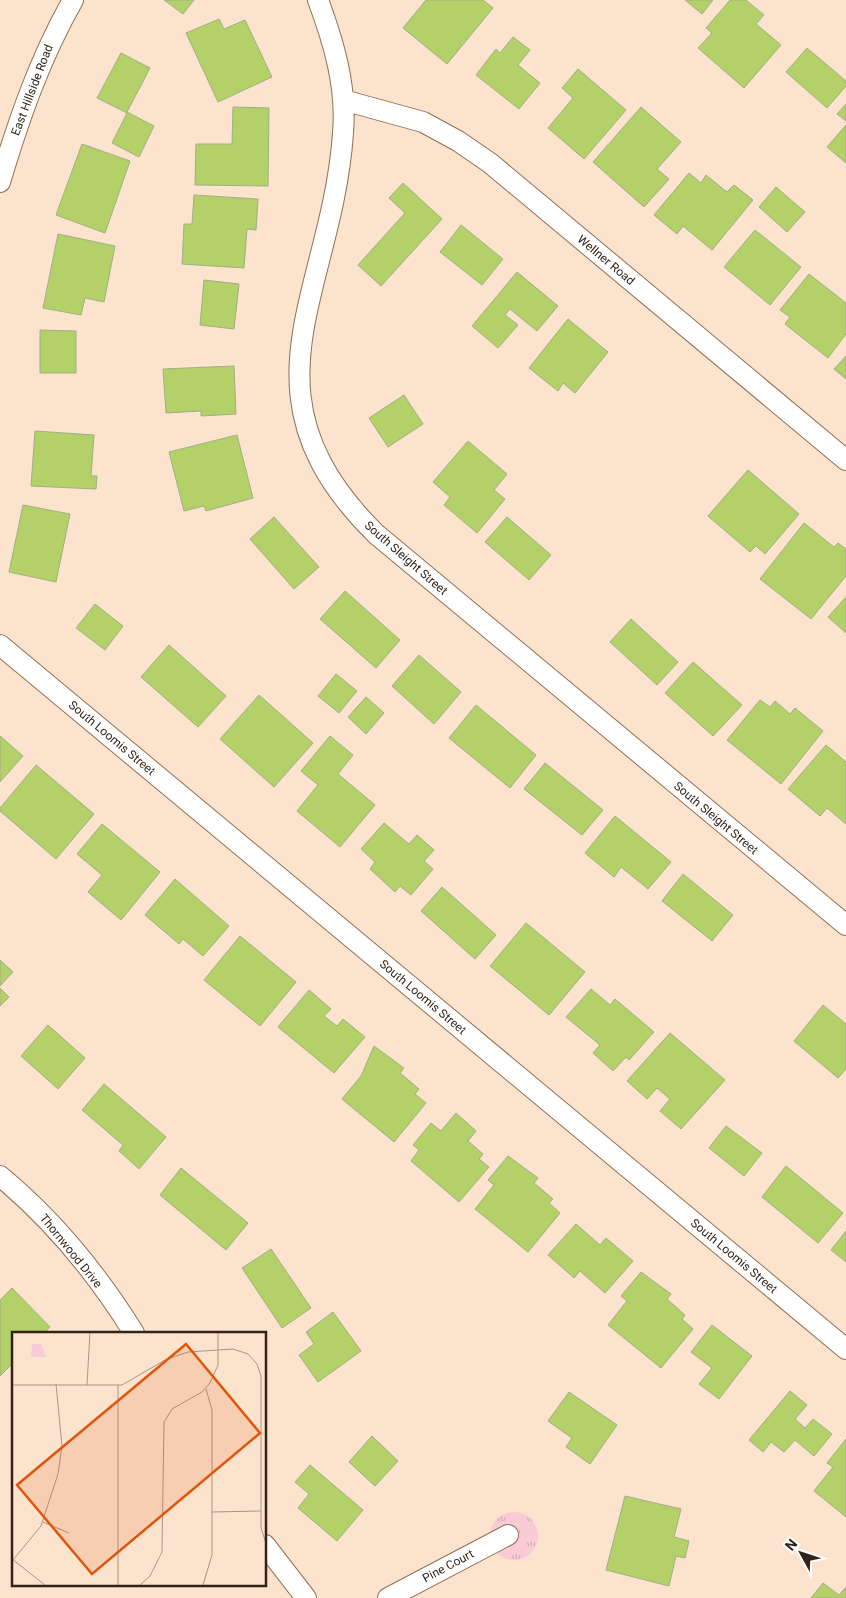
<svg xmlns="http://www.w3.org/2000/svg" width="846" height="1598" viewBox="0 0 846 1598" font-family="Roboto,sans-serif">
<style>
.grass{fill:url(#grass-tufts)}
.building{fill:#b4d069;stroke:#a1af82}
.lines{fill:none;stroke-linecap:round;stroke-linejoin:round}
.minor-casing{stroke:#936f50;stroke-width:22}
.minor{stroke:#fff;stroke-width:20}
.labels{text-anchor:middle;stroke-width:4.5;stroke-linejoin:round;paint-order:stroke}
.street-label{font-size:12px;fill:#322316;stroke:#fff}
.inset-road{fill:none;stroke:#ab9684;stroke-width:1}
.view{fill:#df560c;fill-opacity:0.15;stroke:#df560c;stroke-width:2.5}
.inset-edge{fill:none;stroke:#322316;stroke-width:2.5}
</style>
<defs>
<pattern id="grass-tufts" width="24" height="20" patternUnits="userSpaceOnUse" patternTransform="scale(1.25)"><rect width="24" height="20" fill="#f9cbd6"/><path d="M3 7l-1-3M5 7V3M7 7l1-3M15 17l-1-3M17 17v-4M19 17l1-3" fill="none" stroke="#d6aeb7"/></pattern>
</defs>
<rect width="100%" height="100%" fill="#fce3ce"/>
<path class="grass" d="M490 1536a24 24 0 1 1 48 0a24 24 0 1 1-48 0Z"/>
<path class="building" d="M164 0H194L183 14Z
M426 0H483L493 8 447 64 403 28Z
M685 0H713L702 14Z
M730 0H746L764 15 756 24 781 45 744 88 698 48 712 33 706 28Z
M219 19 224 29 245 20 272 77 218 102 186 33Z
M513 37 530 50 518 65 540 83 519 109 476 75 496 49 500 53Z
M807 48 846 81V86L827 108 786 72Z
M121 53 150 68 127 112 154 126 139 157 112 143 127 113 97 98Z
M578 69 626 110 584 159 548 128 573 98 562 88Z
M846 104V121L837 114Z
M233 107 269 108 268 186 195 185 196 144H232Z
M641 107 681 142 657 169 669 179 644 207 593 162Z
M846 125V163L827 147Z
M82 144 130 161 105 233 56 215Z
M689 173 701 183 706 175 727 192 734 185 753 200 712 250 683 226 677 234 654 215Z
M403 183 442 219 381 286 358 265 405 213 389 198Z
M776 187 805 212 787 232 759 207Z
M194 195 258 199 256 230 247 229 244 268 182 264 184 224H192Z
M461 225 503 259 482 285 440 252Z
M755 230 801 267 770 305 724 267Z
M58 234 115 246 104 302 85 298 81 315 43 308Z
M517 272 558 306 537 331 510 309 505 315 518 325 498 348 472 326Z
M809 274 846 303V334L828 358 785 324 790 317 780 310Z
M204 280 239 284 234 329 200 325Z
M568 319 608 352 575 393 563 383 558 391 529 368Z
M40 330 76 331V373H40Z
M846 356V379L834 369Z
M234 366 236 414 201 416V411L166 413 163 369Z
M404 395 423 424 388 447 369 418Z
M35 431 94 435 91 476H97L96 489 31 486Z
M237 435 253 498 206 511 204 506 184 511 169 452Z
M468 441 507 474 494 490 505 499 477 533 444 505 450 497 433 482Z
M748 470 799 514 765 554 756 546 750 552 708 516Z
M23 505 70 514 56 582 9 572Z
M274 517 319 567 294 589 250 539Z
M507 517 551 555 529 580 485 542Z
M804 523 834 547 838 543 846 549V576L811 619 760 579Z
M345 591 400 640 376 668 320 619Z
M846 597V633L828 617Z
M95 604 123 626 105 650 76 628Z
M631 619 678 662 657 685 610 642Z
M169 645 226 696 198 727 141 677Z
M419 655 461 692 434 724 392 686Z
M693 662 742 705 713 736 665 693Z
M336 674 357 691 339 713 318 696Z
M259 695 313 743 274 787 220 739Z
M366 697 384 713 366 734 348 717Z
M760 700 770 707 775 701 790 714 795 708 823 731 781 784 727 740Z
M476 705 536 755 510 788 449 738Z
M0 736 23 756 0 782Z
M330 736 353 755 338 774 375 805 340 847 297 811 318 785 301 771Z
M826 745 846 762V824L827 808 820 816 788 789Z
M545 763 603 810 582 835 524 789Z
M36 765 94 814 56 859 0 811V808Z
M615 816 671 862 648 889 621 867 614 877 585 853Z
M384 823 409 844 417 835 434 850 424 861 433 869 411 895 400 886 395 892 370 869 375 862 361 849Z
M102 824 160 872 121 920 88 892 102 875 77 854Z
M683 874 733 915 712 941 662 901Z
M175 879 229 926 203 956 183 939 179 944 145 915Z
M442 887 496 935 475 959 421 911Z
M526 923 585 972 549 1015 490 966Z
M240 936 296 982 260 1026 204 980Z
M0 960 13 972 0 986Z
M0 988 9 997 0 1006Z
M591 989 610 1005 615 999 654 1032 629 1060 626 1057 613 1071 593 1053 600 1045 566 1017Z
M309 990 331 1009 324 1016 337 1026 343 1019 365 1037 334 1073 278 1027Z
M823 1005 846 1024V1069L838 1078 794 1041Z
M48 1025 85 1058 58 1089 21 1056Z
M670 1033 725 1080 681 1129 660 1111 670 1099 657 1088 647 1099 627 1081Z
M374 1046 404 1068 400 1073 419 1089 415 1094 426 1103 394 1142 342 1099 361 1076Z
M104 1084 166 1137 139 1169 119 1151 123 1145 82 1110Z
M456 1113 476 1131 468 1141 483 1154 479 1159 489 1167 459 1202 411 1161 419 1150 413 1145 431 1123 441 1131Z
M726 1126 762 1153 744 1176 709 1148Z
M508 1156 538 1178 534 1183 553 1199 549 1203 560 1213 528 1252 475 1209 494 1185 488 1180Z
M786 1166 843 1213 818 1243 762 1197Z
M181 1168 248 1223 226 1250 160 1195Z
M576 1224 600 1245 606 1238 633 1261 605 1293 580 1271 574 1278 548 1255Z
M846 1231V1262L831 1250Z
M271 1249 311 1308 282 1328 242 1268Z
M641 1272 671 1294 667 1299 685 1315 682 1319 693 1329 661 1368 608 1325 627 1301 621 1296Z
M12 1288 50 1327 44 1333H14V1362L0 1376V1300Z
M333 1312 361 1351 318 1382 299 1355 314 1344 306 1332Z
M712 1325 752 1356 719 1399 699 1384 712 1368 691 1352Z
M790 1391 807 1405 795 1419 805 1428 813 1419 832 1434 814 1456 795 1440 784 1452 771 1442 763 1452 749 1440Z
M569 1392 617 1425 590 1464 566 1447 572 1438 548 1421Z
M372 1436 398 1461 375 1486 349 1462Z
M846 1439V1517L814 1491 833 1467 827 1463Z
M310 1465 363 1510 337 1541 298 1508 309 1494 295 1482Z
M625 1496 681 1509 674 1537 689 1541 685 1558 676 1556 669 1586 606 1570Z
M823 1583 839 1595 846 1587V1598H811Z"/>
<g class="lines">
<defs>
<path id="minor" d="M318 0C334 43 347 87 343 133 332 294 233 393 376 534L846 925
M343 100 423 122 458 141 490 163 846 460
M0 182C19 119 40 58 73 0
M0 645 846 1349
M0 1176C53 1220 98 1275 134 1333
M265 1545 306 1598
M388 1598 508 1535"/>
</defs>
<use href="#minor" class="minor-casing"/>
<use href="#minor" class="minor"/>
</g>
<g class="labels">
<g class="street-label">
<text transform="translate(32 90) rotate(-69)" y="4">East Hillside Road</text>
<text transform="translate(606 260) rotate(40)" y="4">Wellner Road</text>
<text transform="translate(406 558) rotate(41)" y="4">South Sleight Street</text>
<text transform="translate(112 738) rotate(40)" y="4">South Loomis Street</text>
<text transform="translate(716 818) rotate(40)" y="4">South Sleight Street</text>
<text transform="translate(423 997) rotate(40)" y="4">South Loomis Street</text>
<text transform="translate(71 1251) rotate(51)" y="4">Thornwood Drive</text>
<text transform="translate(734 1256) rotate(40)" y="4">South Loomis Street</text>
<text transform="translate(448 1566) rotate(-28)" y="4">Pine Court</text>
</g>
</g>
<g transform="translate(12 1332)">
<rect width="254" height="254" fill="#fce3ce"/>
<path d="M20 12H29L34 25H19Z" fill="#f9cbd6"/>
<path class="inset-road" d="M0 53H110L153 28 176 20 221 17 236 22 245 32 249 44V196L254 211M75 53 78 0M106 53V253M200 180 249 179M31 190 57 201M0 227 33 253M1 228 29 194 46 142 50 114 44 52M128 253 138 244 150 220 152 90 160 77 190 60 198 51 206 33V0M191 253 200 223V78L194 57"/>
<path class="view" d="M174 12 248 101 80 242 5 153Z"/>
<rect width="254" height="254" class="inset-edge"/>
</g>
<g transform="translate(801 1553) rotate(310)" stroke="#ffffff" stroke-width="4" paint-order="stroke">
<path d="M0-4L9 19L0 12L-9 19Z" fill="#322316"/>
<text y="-8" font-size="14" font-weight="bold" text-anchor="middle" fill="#322316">N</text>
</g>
</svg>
